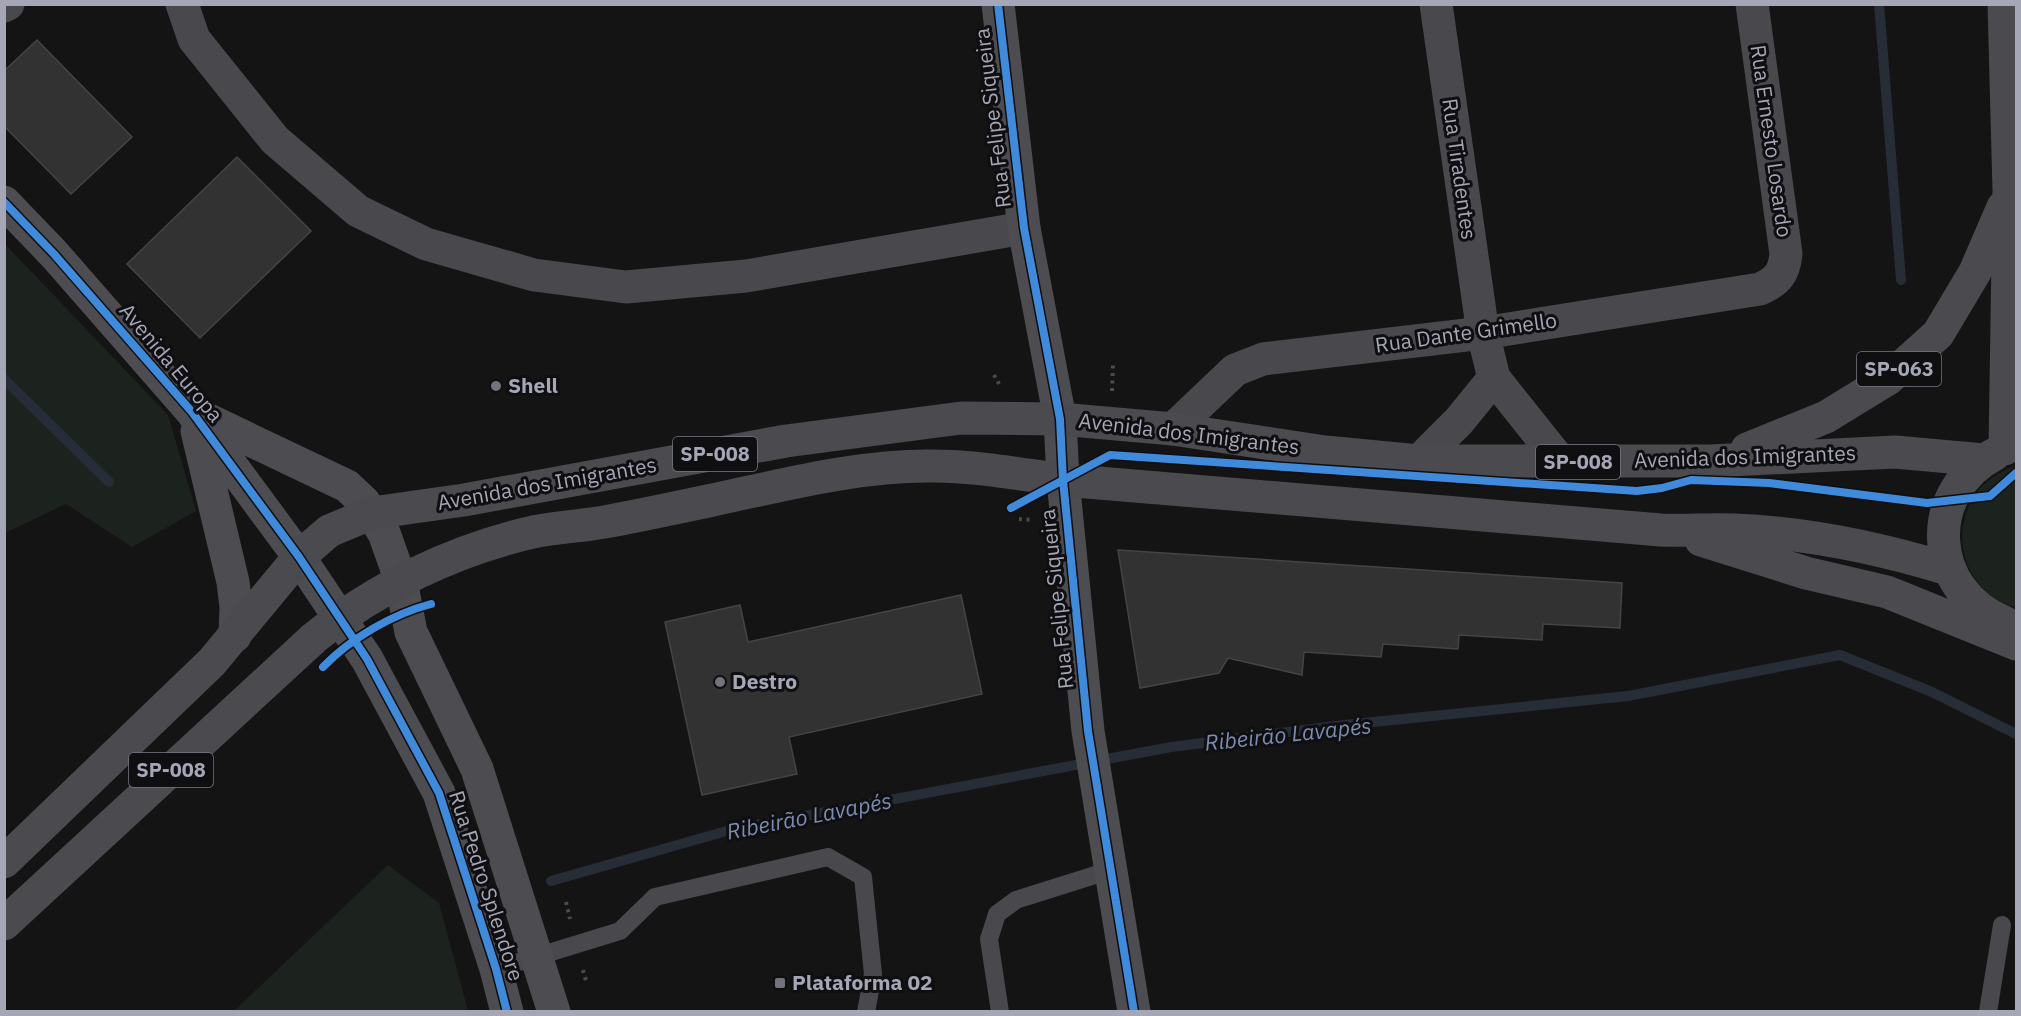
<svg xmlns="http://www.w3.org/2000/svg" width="2021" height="1016" viewBox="0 0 2021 1016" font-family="'IBM Plex Sans',sans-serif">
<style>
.green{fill:#1c231e}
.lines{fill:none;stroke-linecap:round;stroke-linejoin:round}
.stream{stroke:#272d36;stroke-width:10}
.building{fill:#323233;stroke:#444348;stroke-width:1.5}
.path{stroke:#4a4a4f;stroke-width:4;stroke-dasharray:3 4.5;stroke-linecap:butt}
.lane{stroke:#48484d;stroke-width:18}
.street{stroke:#48484d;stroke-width:33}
.secondary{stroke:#4c4c51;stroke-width:33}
.primary{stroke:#4a4a4f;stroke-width:33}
.cycleway-casing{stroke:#0f0e10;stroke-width:11}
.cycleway{stroke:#408adc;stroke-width:8}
.poi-dot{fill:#72737d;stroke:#0f0e10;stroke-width:2}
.labels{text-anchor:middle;stroke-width:6;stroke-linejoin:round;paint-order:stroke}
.shield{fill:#0f0e10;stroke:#787884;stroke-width:1.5}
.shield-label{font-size:20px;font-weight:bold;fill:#a5a6b6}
.street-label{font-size:21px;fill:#a5a6b6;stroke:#0f0e10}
.poi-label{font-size:21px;font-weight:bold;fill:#a5a6b6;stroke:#0f0e10;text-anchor:start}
.water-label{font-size:22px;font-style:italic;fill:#7b8db1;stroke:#0f0e10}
</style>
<rect width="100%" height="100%" fill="#141414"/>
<path class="green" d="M4 243 168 415 196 511 132 547 66 504 5 533Z
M2016 465V607C1965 595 1946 532 1978 491 1987 478 2002 472 2016 465Z
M388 865 439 903 468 1011H234Z"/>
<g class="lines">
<path class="stream" d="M1879 4 1901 280
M4 379 109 482
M551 881 730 830 1171 747 1344 725 1628 696 1840 655 1932 692 2016 734"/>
</g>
<path class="building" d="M37 40 132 137 71 194 4 126V71Z
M237 157 311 231 200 338 127 264Z
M1118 550 1622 583 1620 628 1543 624 1542 640 1459 635 1458 649 1383 644 1381 657 1304 652 1302 675 1228 658 1219 673 1140 688Z
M961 595 982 694 789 737 797 774 702 795 665 622 740 605 748 642Z"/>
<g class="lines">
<path class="path" d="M994 375 999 384
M1112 391 1113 365
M1019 519 1032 520
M566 902 570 919
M583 970 586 981"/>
<path class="lane" d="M496 969 620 931 655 897 828 857 863 877 873 974 866 1012
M1000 1012 989 939 997 914 1016 900 1111 870
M1988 1012 2002 925"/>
<path class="street" d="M182 4 194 39 275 140 358 211 426 244 534 275 626 287 746 276 1024 228
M1436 4 1483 333 1494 378 1561 462
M4 6 8 4
M1173 429 1235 370 1263 359 1483 333 1760 289C1778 281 1784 273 1786 254L1752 4
M1419 461 1459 421 1494 378"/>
<path class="secondary" d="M998 4 1024 228 1060 419 1063 480 1088 731 1134 1012
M4 202 54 254 192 412 299 557 367 659 439 793 496 969 507 1012
M196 414 347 486 364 502 384 533 401 581 411 632 477 769 554 1012
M197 431 233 582 236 607 235 636"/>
<path class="primary" d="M2004 4 2009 191 2005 449
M1747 449 1826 417 1888 379 1938 334 1975 272 2003 207
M1995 454C1922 492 1928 591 2004 622
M1701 540 1806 573 1887 592 2016 644
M4 862 212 662 299 557 329 531 372 513 464 500 786 441 961 418 1060 419 1173 429 1325 452 1419 461H1710L1895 452 1984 460
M4 924 314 638C377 587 454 550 533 532 558 527 584 526 610 521 642 515 675 508 708 501 780 486 857 465 932 466 975 466 1019 474 1063 480L1661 530C1685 531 1710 529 1735 530 1808 533 1879 548 1948 569"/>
<defs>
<path id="cycleway" d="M998 4 1024 228 1060 419 1063 480 1088 731 1134 1012
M4 202 54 254 192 412 299 557 367 659 439 793 496 969 507 1012
M1011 508 1110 455 1637 491 1662 488 1691 480 1769 483 1927 503 1990 496 2016 473
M323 667C351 638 393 614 431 604"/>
</defs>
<use href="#cycleway" class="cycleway-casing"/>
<use href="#cycleway" class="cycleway"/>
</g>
<g class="poi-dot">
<circle cx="496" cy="386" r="6"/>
<circle cx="720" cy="682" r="6"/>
<rect x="774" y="977" width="12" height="12" rx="3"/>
</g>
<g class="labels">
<g class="shield">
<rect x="1857" y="352" width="84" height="34" rx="4.5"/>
<rect x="673" y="437" width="84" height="34" rx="4.5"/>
<rect x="1536" y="445" width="84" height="34" rx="4.5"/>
<rect x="129" y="753" width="84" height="34" rx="4.5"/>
</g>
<g class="shield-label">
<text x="1899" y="376">SP-063</text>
<text x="715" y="461">SP-008</text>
<text x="1578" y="469">SP-008</text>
<text x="171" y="777">SP-008</text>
</g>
<g class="street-label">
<text transform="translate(993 118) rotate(-97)" y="7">Rua Felipe Siqueira</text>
<text transform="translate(1771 141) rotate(82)" y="7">Rua Ernesto Losardo</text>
<text transform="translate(1459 169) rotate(82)" y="7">Rua Tiradentes</text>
<text transform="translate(1466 333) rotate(-8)" y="7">Rua Dante Grimello</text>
<text transform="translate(171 363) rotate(50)" y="7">Avenida Europa</text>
<text transform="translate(1189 434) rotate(7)" y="7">Avenida dos Imigrantes</text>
<text transform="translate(1745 457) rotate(-2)" y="7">Avenida dos Imigrantes</text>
<text transform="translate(547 484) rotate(-10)" y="7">Avenida dos Imigrantes</text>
<text transform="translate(1057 599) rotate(-96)" y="7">Rua Felipe Siqueira</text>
<text transform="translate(486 886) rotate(72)" y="7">Rua Pedro Splendore</text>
</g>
<g class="poi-label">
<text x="508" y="393">Shell</text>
<text x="732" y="689">Destro</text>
<text x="792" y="990">Plataforma 02</text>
</g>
<g class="water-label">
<text transform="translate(1288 734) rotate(-6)" y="8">Ribeirão Lavapés</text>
<text transform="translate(809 816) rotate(-11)" y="8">Ribeirão Lavapés</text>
</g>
</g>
<rect width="2021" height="1016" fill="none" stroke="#a5a6b6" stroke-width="12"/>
</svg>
